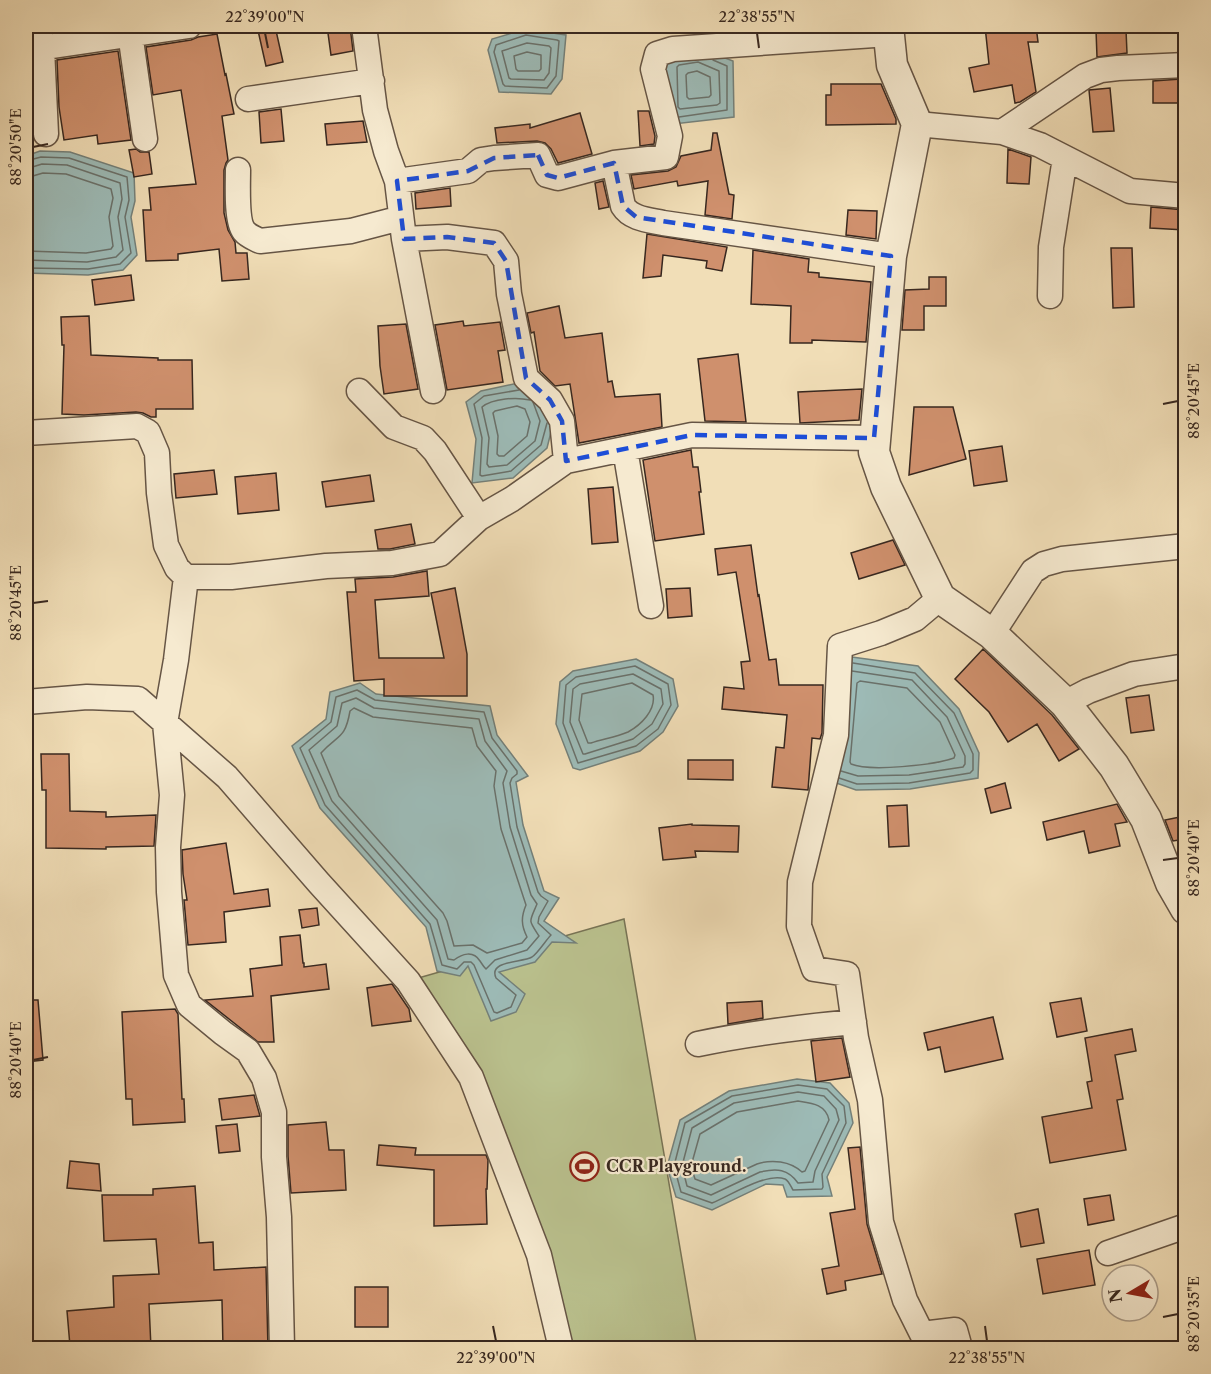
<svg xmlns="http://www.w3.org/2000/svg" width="1211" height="1374" viewBox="0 0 1211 1374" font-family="'Libre Caslon Text',serif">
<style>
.green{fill:#bac18e;stroke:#787456;stroke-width:1.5}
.water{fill:#9dbbb7;stroke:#74807a;stroke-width:1.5}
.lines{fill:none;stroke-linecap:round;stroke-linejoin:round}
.shore{stroke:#6a716b;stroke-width:1.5}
.building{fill:#cf906d;stroke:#37271f;stroke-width:1.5}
.minor-casing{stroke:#665545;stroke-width:27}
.tertiary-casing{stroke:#665545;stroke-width:33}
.minor{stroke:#f6ead0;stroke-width:24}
.tertiary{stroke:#f6ead0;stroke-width:30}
.marked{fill:none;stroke:#1d4ed8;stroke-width:4.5;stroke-dasharray:12 8;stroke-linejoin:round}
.ticks{fill:none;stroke:#37271f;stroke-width:2}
.labels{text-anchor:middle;stroke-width:4.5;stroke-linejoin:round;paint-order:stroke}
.poi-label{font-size:16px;font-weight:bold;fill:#37271f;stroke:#f6ead0;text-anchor:start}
.neatline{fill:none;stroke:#37271f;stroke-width:2}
.ticks-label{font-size:15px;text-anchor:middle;fill:#37271f}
</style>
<rect width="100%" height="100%" fill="#f1deb7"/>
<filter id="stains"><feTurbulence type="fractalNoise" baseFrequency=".00333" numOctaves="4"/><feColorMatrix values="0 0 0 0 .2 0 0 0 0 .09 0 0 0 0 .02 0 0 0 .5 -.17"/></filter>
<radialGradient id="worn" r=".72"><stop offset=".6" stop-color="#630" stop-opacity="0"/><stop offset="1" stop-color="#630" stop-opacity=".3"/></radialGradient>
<path class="green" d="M624 919 697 1348H561L471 1077 408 981Z"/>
<path class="water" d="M526 29 566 35 562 79 551 94 499 92 488 50 492 39Z
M699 48 733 61 734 117 665 125 663 54Z
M40 151 70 152 134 173 135 201 131 217 137 255 123 270 88 275 26 273V156Z
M518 383 554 420 547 448 513 478 472 483 476 439 466 402 481 391Z
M837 655 918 666 959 709 979 753 978 778 910 789 856 790 825 779Z
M636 659 673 679 678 706 663 732 640 751 580 770 573 768 556 724 560 682 573 671Z
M360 683 376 694 490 706 497 735 528 776 516 782 523 825 544 891 559 898 544 921 576 943 552 942 535 962 499 972 525 994 516 1012 491 1021 468 966 460 976 437 971 426 927 320 808 292 746 326 719 330 692Z
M797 1079 830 1083 849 1103 853 1123 827 1177 832 1196 787 1197 783 1185 766 1184 712 1210 676 1197 667 1167 680 1120 729 1091Z"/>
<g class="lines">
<path class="shore" d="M526 35 557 40 559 41 556 76 547 88 505 86 503 84 494 52 496 45Z
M527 43 549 46 551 48 549 73 544 80 511 79 509 78 502 51Z
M527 52 541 55V69L539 71H518L516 69 514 56Z
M698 62 719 71 720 103 717 105 680 109 678 107 677 67 679 65Z
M697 71 710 77 711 95 709 97 689 99 687 97 686 75 688 73Z
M679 117 727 110V66L713 60
M26 161 41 157 69 158 127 177 129 200 125 217 131 253 120 264 88 269 26 268
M26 169 42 164 67 165 120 183 122 199 118 217 123 250 116 257 87 262 26 260
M26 178 43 173 66 174 111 189 113 198 109 217 113 246 111 249 86 253 26 251
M519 390 484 396 474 404 482 438 480 475 482 476 511 471 541 445 547 423
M530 400C517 397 493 398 482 407L489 438 487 464 489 467 507 465 535 441 540 421 533 402
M517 406 525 409 530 422 527 436 504 456H499L497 454 498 436 493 413 495 411Z
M635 666 668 684 671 705 658 729 636 746 578 763 563 723 566 685 576 677Z
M633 674 661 689 663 704 652 724 633 739 585 754H583L570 722 573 689 580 684Z
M860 681 907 688 940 722 955 755 954 758C934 765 870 772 851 764L850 762 857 683Z
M632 683 653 695C656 710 641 725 628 732 616 737 603 739 591 743H588L579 720 582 694Z
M357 690 375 700 484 712 492 738 517 771V774L512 778 510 783 517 827 538 892 541 896 548 901 539 917 538 923 551 935C546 940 538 953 532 957 522 963 488 960 496 978L516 995 511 1007 497 1013 494 1012 474 965 471 962H464L457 969 442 965 430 924 325 805 300 748 331 722 336 697Z
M356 698 374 708 479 719 485 741 507 771 503 783 510 827 531 895 537 904C529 923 528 919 539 936L527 950 495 960 486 969C483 966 482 964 480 961 473 950 462 954 454 960L448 959 437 920 332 801 309 750 337 726 342 703Z
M354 708 373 717 472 728 477 746 496 771 494 786 501 829 526 905C521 917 521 925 527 937L522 943 487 953 473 945 454 946 447 921 443 913 339 796 321 753C338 734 345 740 350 711Z
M841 771 858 776 909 775 963 767 965 764V756L947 717 912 680 852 671
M839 778 857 784 909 783 970 773 973 770V754L954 713 915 673 853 663
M798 1085 827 1089 844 1106 846 1123 822 1174 823 1187 822 1189 793 1190C791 1187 789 1181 785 1179 766 1172 730 1196 712 1203L681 1192 674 1166 685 1123 732 1096Z
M798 1092 824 1096 836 1109 839 1120 815 1171 813 1182 798 1183C788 1169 777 1168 760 1172L711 1195 687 1186 682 1166 692 1128 734 1103Z
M798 1101C811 1103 826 1104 829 1120L805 1171 802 1172C790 1161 772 1159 757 1164L711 1185 695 1179 691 1166 700 1134 737 1112Z"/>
</g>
<path class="building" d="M257 26H275L283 62 266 66Z
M327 26H350L353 51 331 55Z
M985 26H1036L1038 42H1028L1036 92 1020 102 1015 103 1012 85 974 92 969 68 989 64Z
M1096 30H1126L1127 53 1097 57Z
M217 34 225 75 226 74 234 114 222 116 228 160 226 163 224 170V213L228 230 235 242 236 253H247L249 279 222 281 219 249 178 254V260L146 261 143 210H151L149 188 196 184 181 90 153 95 146 47 191 40 198 37Z
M118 51 131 140 98 144 97 135 64 140 59 107 57 60Z
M1181 79V103H1153V81Z
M831 84H881L896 119V124L826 125V95H831Z
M1110 88 1114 131 1093 132 1089 90Z
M281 109 284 141 261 143 259 112Z
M638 111H649L655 136 654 144 640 146Z
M580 113 592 154 558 163 551 149 545 143 537 141 497 143 495 128 530 124V128Z
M363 121 367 142 327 145 325 124Z
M713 133H717L729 194 734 195 732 219 705 215 708 181 678 186 677 181 634 189 631 175 668 171 676 167 681 156 711 150Z
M136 149 140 152H149L152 174 134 177 129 150Z
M1008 149 1031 157 1029 184 1007 183Z
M603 181 609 207 599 209 595 183Z
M450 188 451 206 416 209 415 193Z
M1151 207 1185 210V230L1150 228Z
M848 210 877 211 876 239 846 235Z
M647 234 727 247 722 271 706 268 707 261 663 255 661 276 643 278Z
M1111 248H1132L1134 307 1113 308Z
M753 250 809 259 808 272 819 273V277L871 282 866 342 812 340V343H790L791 306 751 304Z
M131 275 134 300 95 305 92 280Z
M929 277H946V306H924V330H902L905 290 929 289Z
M559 306 565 338 602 333 608 382 612 381 615 397 660 394 662 427 579 443 570 384 555 386 540 371 534 332 531 333 527 313Z
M89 316 91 355 158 358V360H192L193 409H156V417H151L143 413 136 412 84 415 62 414 64 345H62L61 317Z
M463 321 464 326 500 322 505 350 498 351 503 382 447 390 435 325Z
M406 324 418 389 384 394 380 366 378 326Z
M738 354 746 422 705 421 698 359Z
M862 389 859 420 800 423 798 392Z
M914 407H953L966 459 909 475Z
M1002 446 1007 481 974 486 969 451Z
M691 450 693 467H698L701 492H699L704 534 655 541 643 460Z
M214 470 217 494 176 498 174 474Z
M276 473 279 510 238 514 235 477Z
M370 475 374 501 326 507 322 482Z
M613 487 618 542 592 544 588 489Z
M411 524 415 544 390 549H378L375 530Z
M893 540 905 565 859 579 851 553Z
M751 545 758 596 759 595 769 660 776 659 779 685H823L822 733 820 739 812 738 808 790 772 787 776 747 784 748 787 715 722 709 724 687 744 689 741 662 750 661 736 572 718 575 715 549Z
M427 571 429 596 375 600 379 658H444L431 593 455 588 467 654V696H384V679L354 681 347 592H356L355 579 393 577Z
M690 588 692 616 668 618 666 589Z
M983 649 1052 715 1079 749 1059 761 1037 724 1008 742 989 712 955 679Z
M1149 695 1154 730 1131 733 1126 698Z
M41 754H69L70 811 106 812V817L156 815 154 846 106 847V849L46 848V790H42Z
M688 760H733V780L688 779Z
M1005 783 1011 808 991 813 985 789Z
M1117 804 1127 822 1115 824 1120 846 1089 853 1084 831 1047 840 1043 822Z
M907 805 909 846 889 847 887 806Z
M1185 816V839L1173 841 1165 820Z
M692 824V825L739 826 738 852 695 851 696 857 663 860 659 828Z
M226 843 234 894 268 889 270 906 224 912 226 942 188 945 184 900H187L183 874 182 850Z
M317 908 319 925 302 928 299 910Z
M300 935 303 963H304V967L326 964 329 989 271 996 274 1042H258L205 1000 253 996 250 969 282 965 280 937Z
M392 984 409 1009 411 1021 372 1026 367 988Z
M1081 998 1087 1031 1057 1037 1050 1003Z
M26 1000H38L43 1060 27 1062 26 1043Z
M762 1001 763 1018 728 1024 727 1003Z
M175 1009 178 1014 182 1099H184L185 1122 133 1125 132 1099H126L122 1012Z
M993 1017 1003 1059 945 1072 940 1047 928 1050 924 1033Z
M1132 1029 1136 1051 1115 1055 1123 1099 1117 1100 1126 1150 1050 1163 1042 1117 1092 1108 1087 1082 1092 1081 1085 1038Z
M842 1038 850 1077 816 1082 811 1041Z
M254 1095 260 1116 222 1120 219 1099Z
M326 1122 329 1150H344L346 1190 291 1193 288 1156V1125Z
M237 1124 240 1151 219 1153 216 1126Z
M379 1145 416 1148 415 1155H486L488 1160 487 1189H486L487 1224 434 1226V1170L377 1165Z
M860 1147 867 1224 882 1274 845 1281 846 1290 827 1294 822 1269 839 1266 830 1213 855 1209 848 1148Z
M70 1161 99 1164 101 1191 67 1188Z
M195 1186 199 1243 213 1242 214 1270 266 1267 268 1348H223L222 1300 149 1304 151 1348H129V1344L100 1346V1344L70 1346 67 1311 114 1307 113 1276 159 1274 156 1239 104 1241 102 1195H153V1189Z
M1110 1195 1114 1220 1088 1225 1084 1199Z
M1038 1209 1044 1243 1021 1247 1015 1214Z
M1089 1250 1095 1285 1043 1294 1037 1259Z
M355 1287H388V1327H355Z"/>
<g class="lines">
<defs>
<path id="minor" d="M38 26 42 48 46 134
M129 26 145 139
M364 26 375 110 386 151 397 181 404 239 447 237 494 243 506 261 509 294 526 378 550 400 562 421 566 461
M26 50 189 26
M248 99 372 81
M917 124 1002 132 1040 145 1130 191 1186 196
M1002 132 1085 76 1101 70 1118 68 1186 65
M614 163 623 206C631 219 649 220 663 223L891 256
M238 170C238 184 236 221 244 231 248 236 254 238 260 241L351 231 401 218
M397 181 468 171 481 160 494 158 538 155 547 175 558 178 614 163 666 157 670 136 653 69 657 54 673 49 889 34
M404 239 433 391
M1050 296 1051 247 1065 158
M359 391 394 427 423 438 435 451 479 518
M26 433 137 426 148 432 157 453 159 493 166 545 177 568 186 577H231L326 566 392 563 440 554 479 518 512 499 566 461 692 435 874 438
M625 449 651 606
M186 577 176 660 165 723 172 795 168 847 169 892 176 975 189 1005 223 1033 248 1051 264 1078 274 1112V1157L279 1217 282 1348
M940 598 915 619 881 633 840 646 836 735 800 882 799 926 814 969 847 974 856 1038 870 1100 881 1222 905 1300 922 1334 955 1330 960 1348
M992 634 1033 571 1044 564 1062 559 1186 546
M26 702 87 697 138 699 227 777 319 883 408 981 471 1077 539 1255 561 1348
M1065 703 1088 691 1134 674 1186 666
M698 1044C749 1033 802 1027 854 1022
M1108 1253 1186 1226"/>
<path id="tertiary" d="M888 26 892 65 917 124 891 256 874 452 886 487 940 598 992 634 1065 703 1114 766 1146 819 1171 883 1186 909"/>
</defs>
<use href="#minor" class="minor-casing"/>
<use href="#tertiary" class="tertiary-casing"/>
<use href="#minor" class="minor"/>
<use href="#tertiary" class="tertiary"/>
</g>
<path class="marked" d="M538 155 547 175 558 178 614 163 623 206 636 217 891 256 874 438 692 435 566 461 562 421 550 400 526 378 506 261 494 243 447 237 404 239 397 181 468 171 494 158Z"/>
<path class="ticks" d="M265 33 268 48M757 33 759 48M33 147 48 144M1163 404 1178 401M33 603 48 601M1163 860 1178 858M33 1060 48 1057M1163 1317 1178 1314M493 1326 496 1341M985 1326 987 1341"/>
<defs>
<symbol id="stadium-ring" viewBox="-11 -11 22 22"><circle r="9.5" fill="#f6ead0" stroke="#8f2418" stroke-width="1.5"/><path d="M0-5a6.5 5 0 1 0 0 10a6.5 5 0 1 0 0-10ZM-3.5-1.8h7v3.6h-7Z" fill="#8f2418"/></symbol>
</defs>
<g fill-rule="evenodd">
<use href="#stadium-ring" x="568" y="1150" width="33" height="33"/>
</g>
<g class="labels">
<g class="poi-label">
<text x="606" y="1172">CCR Playground.</text>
</g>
</g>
<rect width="1211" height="1374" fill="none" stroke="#f1deb7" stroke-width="66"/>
<g transform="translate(1130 1293) rotate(260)"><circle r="28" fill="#f6ead0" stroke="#aa9c89" stroke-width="1.5"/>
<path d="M0-4.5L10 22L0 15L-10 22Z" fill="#8f2418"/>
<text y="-9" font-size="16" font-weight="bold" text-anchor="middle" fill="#37271f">N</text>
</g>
<rect x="33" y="33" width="1145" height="1308" class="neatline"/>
<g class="ticks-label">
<text x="265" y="22">22°39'00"N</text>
<text x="757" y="22">22°38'55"N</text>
<text transform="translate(16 147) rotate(-90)" y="5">88°20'50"E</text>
<text transform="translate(1194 401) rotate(-90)" y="5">88°20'45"E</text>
<text transform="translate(16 603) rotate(-90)" y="5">88°20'45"E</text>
<text transform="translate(1194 858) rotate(-90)" y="5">88°20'40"E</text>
<text transform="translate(16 1060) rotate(-90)" y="5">88°20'40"E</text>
<text transform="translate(1194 1314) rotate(-90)" y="5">88°20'35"E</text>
<text x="496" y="1363">22°39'00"N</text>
<text x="987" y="1363">22°38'55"N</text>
</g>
<rect width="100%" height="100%" filter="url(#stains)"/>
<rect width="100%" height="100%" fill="url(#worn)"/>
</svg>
